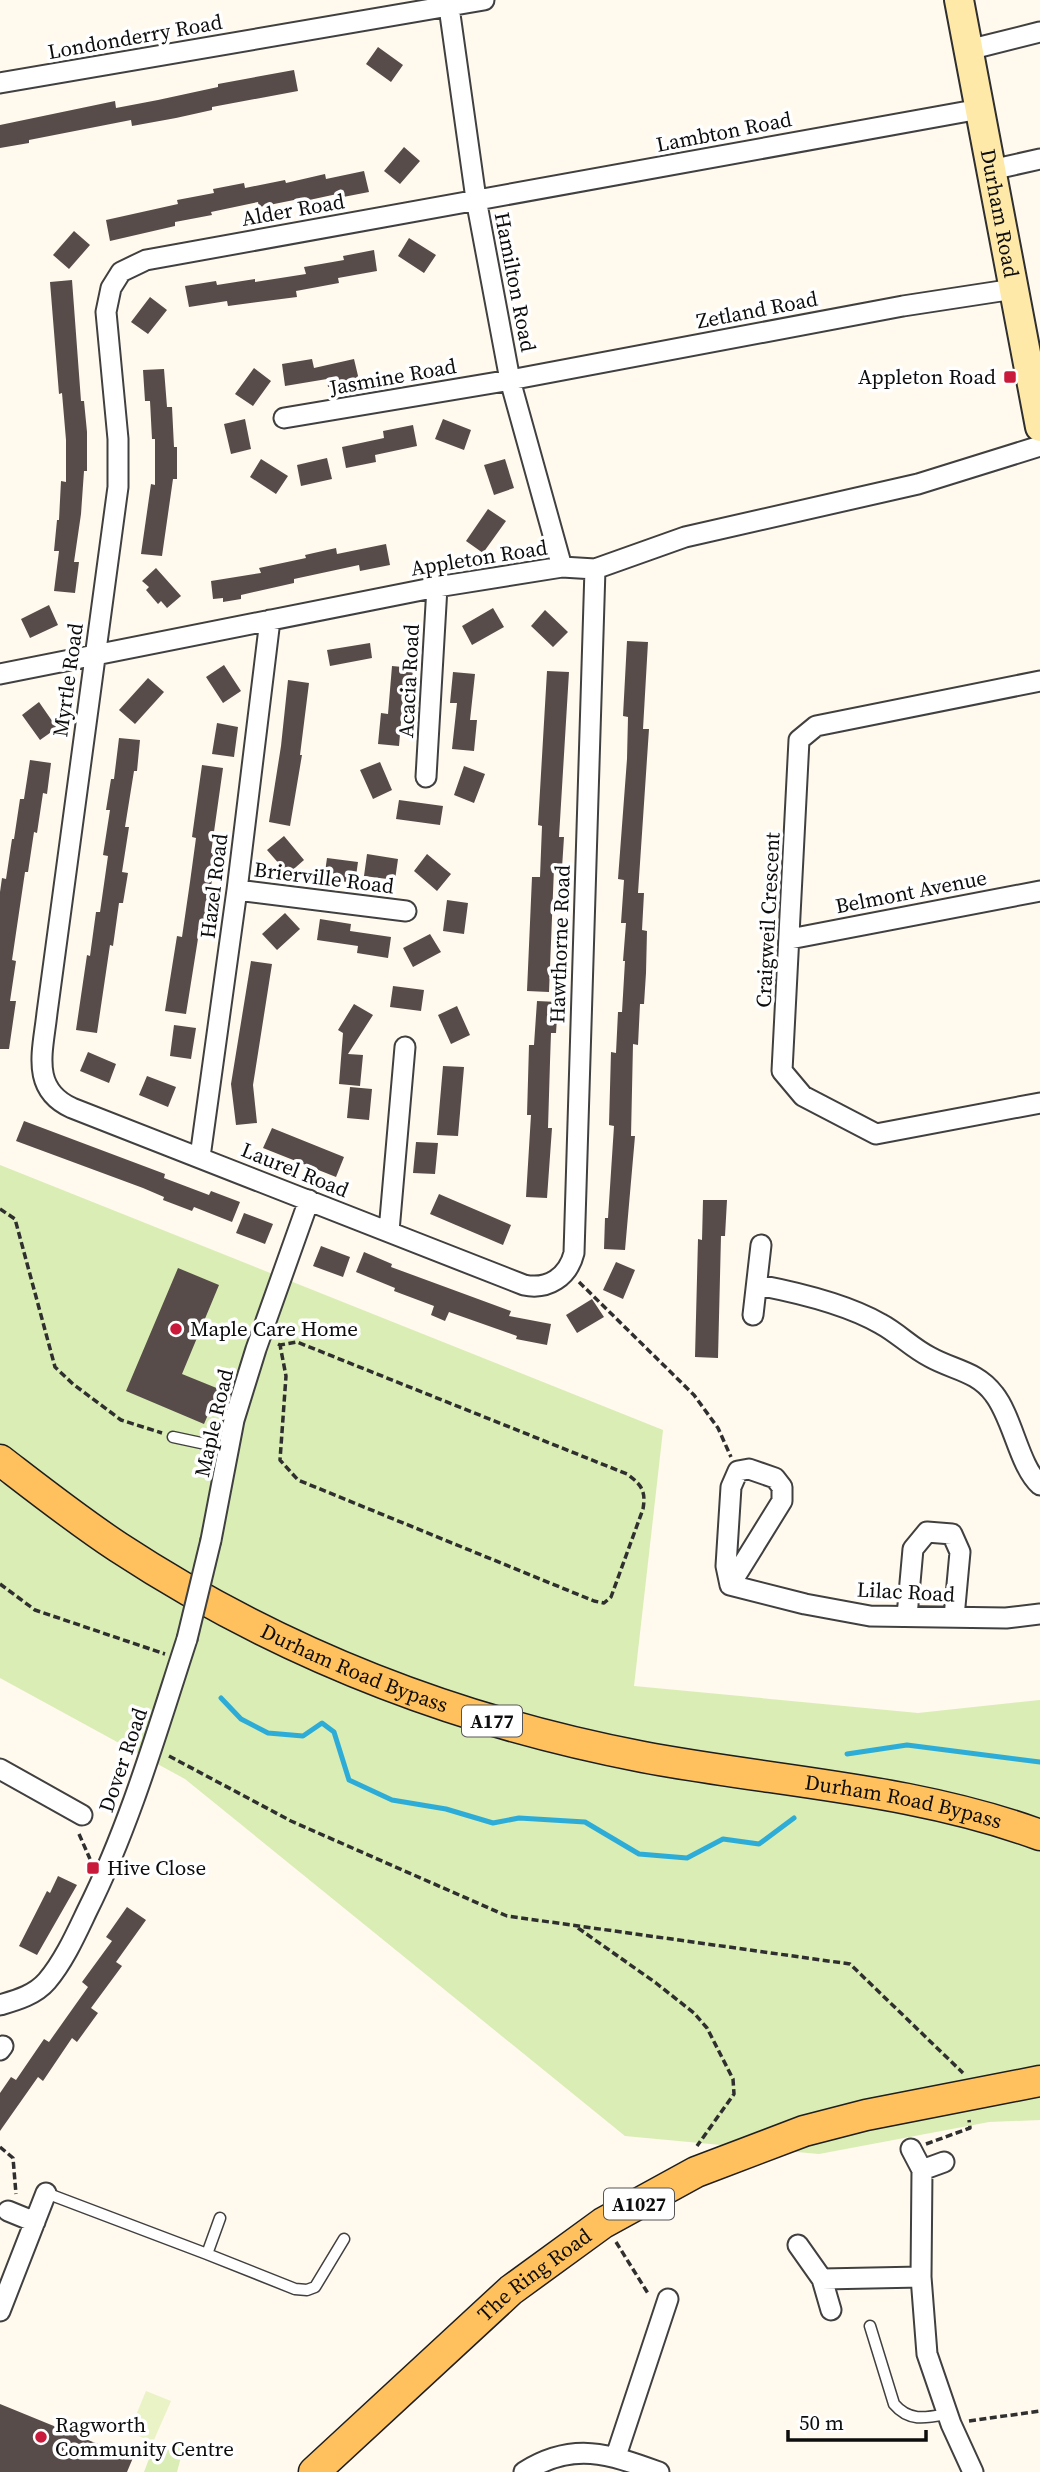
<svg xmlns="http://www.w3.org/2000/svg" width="1040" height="2472" viewBox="0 0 1040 2472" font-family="'Source Serif 4',serif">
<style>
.green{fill:#d9edb4}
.pitch{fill:#eaf3c6}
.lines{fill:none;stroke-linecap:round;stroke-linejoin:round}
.stream{stroke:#2eacd8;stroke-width:5}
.building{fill:#574c49}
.lane-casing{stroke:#404040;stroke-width:13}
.street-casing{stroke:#404040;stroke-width:23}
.secondary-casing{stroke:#2f2f2f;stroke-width:32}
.primary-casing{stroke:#1e1e1e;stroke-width:33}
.path{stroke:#2f2f2f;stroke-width:3.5;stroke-dasharray:7 3.5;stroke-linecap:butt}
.lane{stroke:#fff;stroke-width:10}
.street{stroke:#fff;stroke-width:19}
.secondary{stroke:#ffe9a9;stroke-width:28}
.primary{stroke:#ffc15e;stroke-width:30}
.street-bridge-casing{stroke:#404040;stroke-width:23;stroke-linecap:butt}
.street-bridge{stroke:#fff;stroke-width:19}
.poi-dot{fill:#c91a3b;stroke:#fff;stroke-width:2.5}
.labels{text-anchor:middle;stroke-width:7;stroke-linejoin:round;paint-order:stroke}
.shield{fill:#fff;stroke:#565656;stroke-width:2}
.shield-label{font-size:19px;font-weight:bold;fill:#0d0d0d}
.street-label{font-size:21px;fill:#0d0d0d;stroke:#fff}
.poi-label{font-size:21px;fill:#0d0d0d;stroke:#fff;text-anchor:start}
</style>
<rect width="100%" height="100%" fill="#fff9ee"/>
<path class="green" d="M0 1165 663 1430 634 1686 918 1713 1040 1700V2120L989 2122 819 2154 625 2136 185 1779 0 1678Z
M177 2442 182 2453 177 2472H144L152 2451Z"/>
<path class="pitch" d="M146 2391 171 2401 153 2442 129 2432Z"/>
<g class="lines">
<path class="stream" d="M221 1698 241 1719 268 1733 303 1736 322 1723 334 1732 349 1780 392 1800 446 1809 493 1823 519 1818 585 1822 639 1854 687 1858 723 1839 759 1844 794 1818
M847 1754 907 1745 1040 1762"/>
</g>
<path class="building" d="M378 47 403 65 391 82 366 64Z
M294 70 298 91 212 107V110L176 118 132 126 131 120 29 140V143L0 148V125L115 101 116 108 158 100 218 87V84Z
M404 147 420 161 400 184 384 171Z
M364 171 369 192 338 198 337 194 300 202 299 199 259 207 258 202 211 212 212 215 175 222V226L110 241 106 220 178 204 177 200 214 193 213 189 244 183 245 188 285 180 286 183 325 174 326 179Z
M74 231 90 245 69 269 53 255Z
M409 238 436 255 424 273 398 256Z
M374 250 377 271 338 278 339 283 296 291 297 297 228 306 227 301 189 307 185 286 216 281 217 285 255 279V282L306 274 304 267 344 260 343 256Z
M72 280 81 401H84L87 432V471H84L81 514 74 562H79L75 593 54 591 59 551H54L57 520H59L61 481 66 482V440L62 393 59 394 50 282Z
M150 297 167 310 148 334 131 322Z
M312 359 314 368 354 359 359 380 328 387 327 379 285 386 282 364Z
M254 368 271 381 253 406 235 394Z
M164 369 167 407H172L174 447H177V479H173L162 556 141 554 151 484 155 485V439H152L150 401H145L143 370Z
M245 419 251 449 231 454 224 424Z
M443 419 471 430 464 450 435 439Z
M413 425 417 446 375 455 376 462 346 468 342 447 384 438 383 431Z
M327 458 332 479 301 486 297 465Z
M261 459 288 476 276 494 250 477Z
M505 459 514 488 494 495 484 465Z
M488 509 506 521 483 553 466 541Z
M386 544 390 565 360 571 359 565 294 579V583L241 595V599L223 602V598L213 599 211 581 261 573 259 568 306 558 305 555 336 548 337 554Z
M156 568 181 596 167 608 161 601 158 604 146 590 149 587 142 581Z
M49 605 58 625 30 638 21 619Z
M493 608 504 627 472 645 462 626Z
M545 610 568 632 553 647 531 626Z
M627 641 648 642 643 729H649L638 893H644L642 930 647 931 646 973 644 1004H640L638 1045 633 1044 631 1136H635L625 1250 604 1249 605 1218H608L614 1126 609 1125 611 1052 616 1053 618 1012H622L625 961H623L626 923H621L624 880 618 879 627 759 628 717 623 716Z
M370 643 372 658 330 666 327 650Z
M224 665 241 691 223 703 206 677Z
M392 666 413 668 411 699H403L399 746 378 744 381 713 388 714Z
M547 671 569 672 559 837H564L562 868H554L549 992 527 991 532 877H540L542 826 538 825Z
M453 672 475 674 470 720H477L474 751 452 749 457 703H450Z
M148 678 164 692 135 724 119 710Z
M288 680 309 683 300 755H302L290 826 269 822 281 746Z
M39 702 57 728 40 740 22 715Z
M217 723 238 727 234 757 212 754Z
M119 738 140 740 137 771H134L125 827H129L122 872 128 873 123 903H119L113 946 110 945 97 1033 76 1030 87 955 90 956 96 912H100L108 856 103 855 110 810H106L111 779H114Z
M30 760 51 763 47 794 43 793 37 833 34 832 28 872H25L12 960 16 961 10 1001H16L9 1049H0V892L2 878 6 879 12 839H14L20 799H24Z
M380 762 392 790 373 799 360 770Z
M202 765 223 768 211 853 216 854 207 912 205 927 200 926 186 1014 165 1011 177 936 182 937 190 882 196 838 192 837Z
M464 766 485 774 474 803 454 795Z
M399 800 443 806 440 825 396 819Z
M284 836 304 860 288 874 267 850Z
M367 854 398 859 395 880 364 876Z
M427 854 451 874 437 891 414 871Z
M327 858 358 862 355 883 324 879Z
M447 900 468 903 464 934 443 931Z
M285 913 300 929 277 950 262 934Z
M320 919 351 924 350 931 391 937 388 958 357 953 358 946 317 940Z
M430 934 441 952 413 967 403 948Z
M251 961 272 964 253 1085 257 1123 236 1125 231 1084Z
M393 986 424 990 421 1011 390 1007Z
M537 1001 558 1002 556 1033H551L550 1062 548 1128H552L547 1198 526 1197 531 1115H527L529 1045H534Z
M354 1004 373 1015 348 1054 363 1055 360 1086 339 1084 343 1033 338 1030Z
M457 1006 470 1035 451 1044 438 1015Z
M174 1025 196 1028 191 1059 170 1056Z
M88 1052 116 1064 109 1083 80 1071Z
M443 1066 464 1067 458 1136 437 1135Z
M147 1076 176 1087 168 1107 139 1095Z
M350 1087 372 1089 369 1120 347 1118Z
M24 1121 165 1174 164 1178 209 1195 211 1191 240 1202 232 1222 194 1207 192 1211 163 1200 164 1197 143 1188 16 1141Z
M272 1128 344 1157 336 1177 263 1148Z
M416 1142 438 1143 435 1174 413 1173Z
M439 1194 511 1225 503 1245 430 1214Z
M703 1200H727L725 1236H721L718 1358 695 1357 698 1239 702 1240Z
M244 1213 273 1224 265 1244 236 1233Z
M321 1246 350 1257 343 1277 313 1266Z
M364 1252 392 1264 391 1267 511 1311 509 1316 551 1324 547 1345 516 1339 517 1336 449 1312 445 1321 431 1315 434 1306 394 1291 395 1288 356 1272Z
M616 1262 635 1270 623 1299 603 1290Z
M178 1268 219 1285 182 1374 219 1389 204 1424 126 1391Z
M592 1299 604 1317 577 1333 566 1315Z
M58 1876 77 1885 37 1955 19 1946 47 1891 50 1893Z
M127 1907 146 1920 116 1962 122 1966 91 2008 98 2013 77 2042 72 2038 43 2081 38 2077 0 2131V2093L11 2077 16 2080 44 2039 49 2042 88 1987 82 1982 112 1941 106 1937Z
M0 2404 115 2451 117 2446 135 2453 127 2472H0Z"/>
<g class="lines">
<defs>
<path id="lane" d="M173 1437 229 1449
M46 2193 207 2254 220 2218
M207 2254 295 2289 307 2290 315 2287 344 2239
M870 2326 894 2404C909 2422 926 2418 947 2414"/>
<path id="street" d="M448 0 476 199 510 380 562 567
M968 50 1040 32
M0 83 484 0
M991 170 1040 159
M284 418 510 380 903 306 1014 289
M595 569 574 1253C568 1277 548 1290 524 1285L72 1108C30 1089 43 1051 47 1013L118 487V439L106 312 111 288 121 272 146 260 980 109
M0 674 437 587 562 567 595 569 685 537 918 484 1040 446
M1040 681 816 726 799 740 782 1071 803 1096 876 1134 1040 1103
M426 777 437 587
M237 890 406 911
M790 939 1040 891
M200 1157 237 890 270 620
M389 1231 405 1047
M758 1285C795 1292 848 1305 881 1324 898 1333 912 1348 930 1357 953 1370 977 1371 994 1394 1013 1418 1019 1466 1040 1485
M753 1315 761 1245
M749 1469 775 1478 782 1487V1501L730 1585 726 1566 731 1487 738 1471Z
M211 1540 234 1420 256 1349 309 1200
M730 1585 805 1604 870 1616 1006 1618 1040 1614
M907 1616 913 1549 927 1532 952 1534 960 1552 954 1617
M0 1769 82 1815
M0 2005C17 2000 35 1995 47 1981 64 1961 76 1934 87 1911 130 1825 157 1731 187 1639
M0 2050 3 2046
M911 2149 922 2170 921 2277 927 2354 951 2424 973 2472
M922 2170 944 2162
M8 2211 35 2222
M798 2245 822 2279 831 2310
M822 2279 921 2277
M0 2311 46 2193
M616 2456 668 2299
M524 2472C573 2441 609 2454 659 2472"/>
<g id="secondary">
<path id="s1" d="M959 0 1040 427"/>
</g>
<g id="primary">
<path id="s2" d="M0 1460C39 1490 77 1520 118 1547 278 1652 455 1721 643 1757 775 1782 912 1788 1040 1835"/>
<path id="s3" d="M314 2472 511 2290 603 2223 696 2172 804 2131 866 2115 1040 2081"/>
</g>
</defs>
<use href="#lane" class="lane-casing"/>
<use href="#street" class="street-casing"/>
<use href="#secondary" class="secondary-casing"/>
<use href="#primary" class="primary-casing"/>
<path class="path" d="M0 1209 15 1219 55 1367 73 1384 121 1420 162 1433
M579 1282 694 1395 718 1428 731 1457
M278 1344 280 1345 286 1376 280 1460 298 1480 594 1601 604 1603 611 1597 643 1509C646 1491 642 1485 627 1474L297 1342 280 1345
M0 1584 35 1610 165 1654
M169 1756 291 1821 507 1916 850 1964 963 2073
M79 1834 90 1859
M578 1928 656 1983 694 2013 707 2028 733 2079 734 2094 697 2146
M926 2144 970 2128 969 2120
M0 2147 13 2158 16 2194
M616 2242 649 2295
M969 2421 1040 2411"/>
<use href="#lane" class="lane"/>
<use href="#street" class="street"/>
<use href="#secondary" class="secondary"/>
<use href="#primary" class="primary"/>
<defs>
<path id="street-bridge" d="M187 1639 211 1540"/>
</defs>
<use href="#street-bridge" class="street-bridge-casing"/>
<use href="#street-bridge" class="street-bridge"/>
</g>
<g class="poi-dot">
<rect x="1003" y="370" width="14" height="14" rx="3.5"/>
<circle cx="176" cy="1329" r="7"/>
<rect x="86" y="1861" width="14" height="14" rx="3.5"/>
<circle cx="41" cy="2437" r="7"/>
</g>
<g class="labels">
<g class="shield">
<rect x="462" y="1705.5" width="60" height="31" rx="5"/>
<rect x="604" y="2188.5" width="70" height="31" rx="5"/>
</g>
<g class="shield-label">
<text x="492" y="1728">A177</text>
<text x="639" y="2211">A1027</text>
</g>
<g class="street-label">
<text transform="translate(135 37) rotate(-10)" y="7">Londonderry Road</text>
<text transform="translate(724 132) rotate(-11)" y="7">Lambton Road</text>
<text transform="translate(293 210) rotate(-10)" y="7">Alder Road</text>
<text dy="7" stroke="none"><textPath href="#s1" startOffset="217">Durham Road</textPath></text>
<text transform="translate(515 282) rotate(79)" y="7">Hamilton Road</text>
<text transform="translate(757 310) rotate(-11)" y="7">Zetland Road</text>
<text transform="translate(393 377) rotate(-10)" y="7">Jasmine Road</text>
<text transform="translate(479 558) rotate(-9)" y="7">Appleton Road</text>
<text transform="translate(68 680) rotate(-82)" y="7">Myrtle Road</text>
<text transform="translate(409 681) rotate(-87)" y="7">Acacia Road</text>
<text transform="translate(324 878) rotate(7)" y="7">Brierville Road</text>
<text transform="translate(214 886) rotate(-83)" y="7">Hazel Road</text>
<text transform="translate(911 892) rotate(-11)" y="7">Belmont Avenue</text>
<text transform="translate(768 920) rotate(-87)" y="7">Craigweil Crescent</text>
<text transform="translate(560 944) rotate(-88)" y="7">Hawthorne Road</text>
<text transform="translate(295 1170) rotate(22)" y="7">Laurel Road</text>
<text transform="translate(214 1423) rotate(-77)" y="7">Maple Road</text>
<text transform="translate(906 1592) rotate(3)" y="7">Lilac Road</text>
<text dy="7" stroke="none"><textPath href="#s2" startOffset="413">Durham Road Bypass</textPath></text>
<text transform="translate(123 1760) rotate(-71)" y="7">Dover Road</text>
<text dy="7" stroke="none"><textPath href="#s2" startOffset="980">Durham Road Bypass</textPath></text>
<text dy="7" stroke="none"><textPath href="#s3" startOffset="296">The Ring Road</textPath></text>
</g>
<g class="poi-label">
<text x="996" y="384" text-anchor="end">Appleton Road</text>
<text x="190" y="1336">Maple Care Home</text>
<text x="107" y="1875">Hive Close</text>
<text x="55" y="2432">Ragworth<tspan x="55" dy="24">Community Centre</tspan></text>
</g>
</g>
<path d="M788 2430v10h138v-10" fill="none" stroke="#0d0d0d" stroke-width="3.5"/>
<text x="799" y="2430" font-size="21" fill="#0d0d0d" stroke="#ffffff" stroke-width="5" paint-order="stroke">50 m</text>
</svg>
